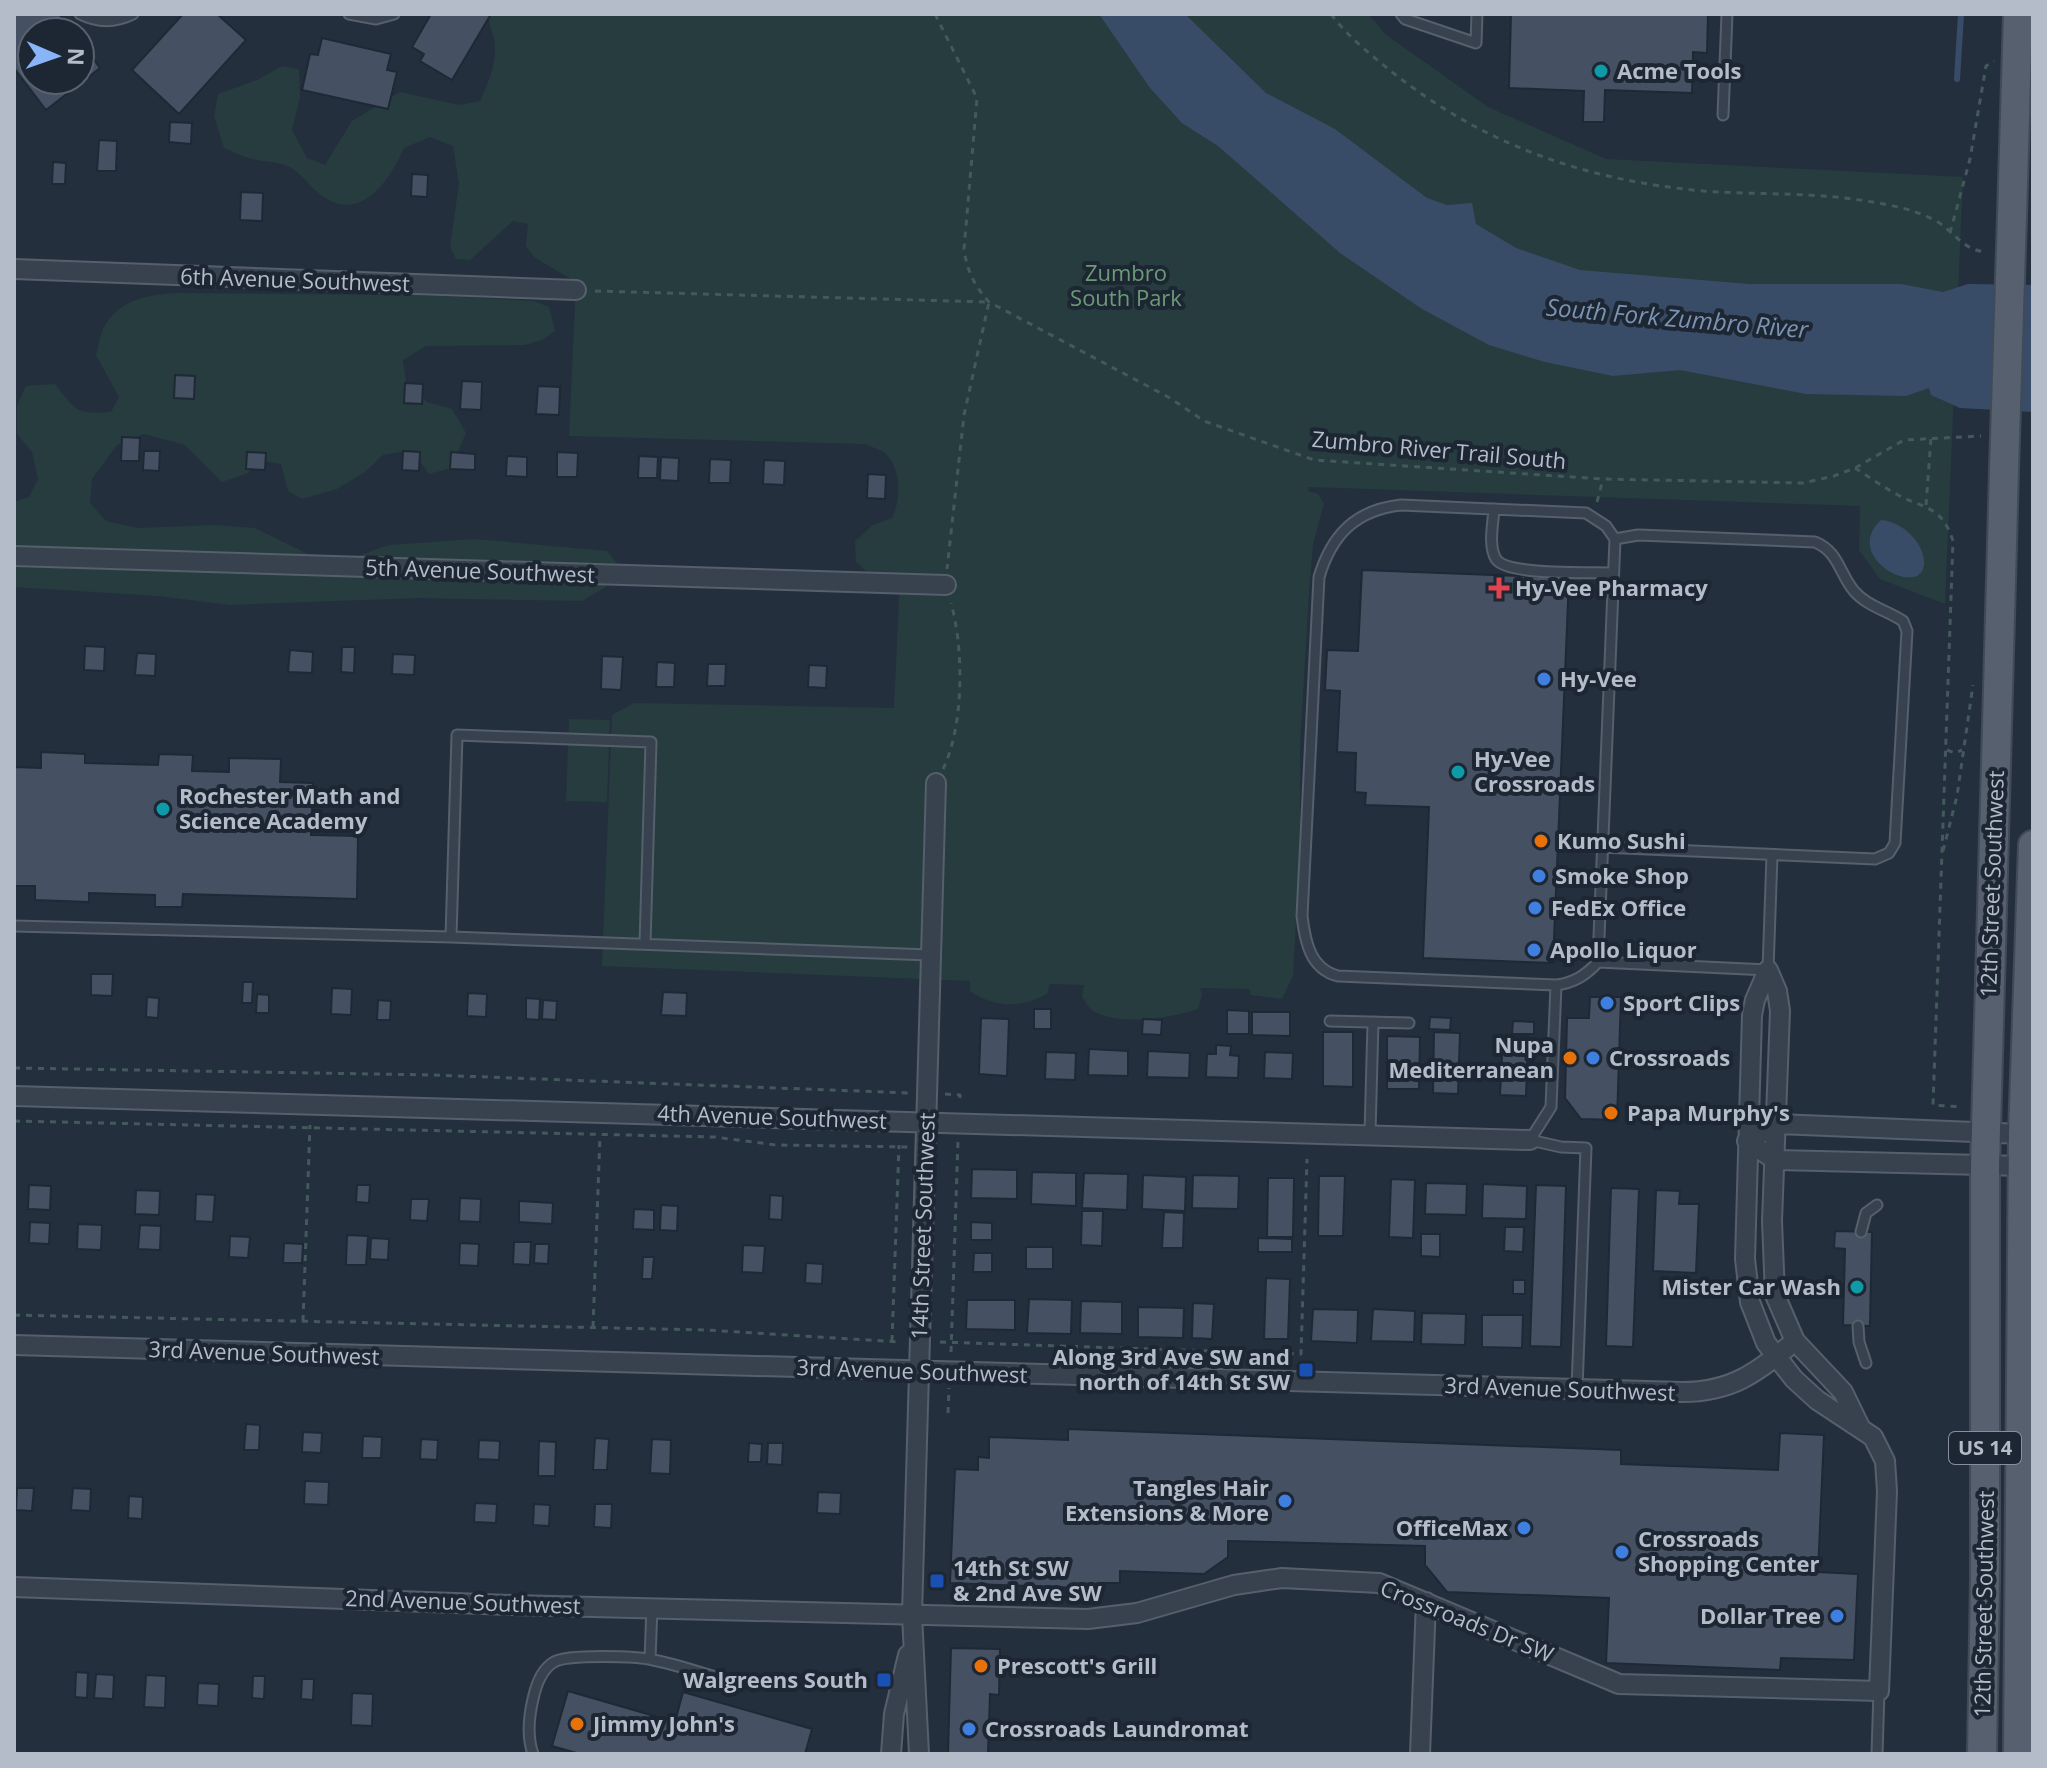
<svg xmlns="http://www.w3.org/2000/svg" width="2047" height="1768" viewBox="0 0 2047 1768" font-family="'Open Sans',sans-serif">
<style>
.green{fill:#263c3f}
.water{fill:#394c67}
.lines{fill:none;stroke-linecap:round;stroke-linejoin:round}
.stream{stroke:#394c67;stroke-width:6}
.building{fill:#455162;stroke:#1f2835;stroke-width:2}
.lane-casing{stroke:#565f6c;stroke-width:13}
.street-casing{stroke:#565f6c;stroke-width:22}
.primary-casing{stroke:#414a57;stroke-width:32}
.path{stroke:#44595c;stroke-width:3;stroke-dasharray:6 6;stroke-linecap:butt}
.lane{stroke:#38414e;stroke-width:9}
.street{stroke:#38414e;stroke-width:18}
.primary{stroke:#56606e;stroke-width:28}
.primary-bridge-casing{stroke:#414a57;stroke-width:32;stroke-linecap:butt}
.primary-bridge{stroke:#56606e;stroke-width:28}
.culture-dot{fill:#0f9aa8;stroke:#1d2633;stroke-width:3}
.health-dot{fill:#e0444e;stroke:#1d2633;stroke-width:3}
.shop-dot{fill:#3f7fe0;stroke:#1d2633;stroke-width:3}
.food-dot{fill:#e8710a;stroke:#1d2633;stroke-width:3}
.transit-dot{fill:#1a4fb4;stroke:#1d2633;stroke-width:3}
.labels{text-anchor:middle;stroke-width:8;stroke-linejoin:round;paint-order:stroke}
.shield{fill:#1d2633;stroke:#878f9c;stroke-width:2}
.shield-label{font-size:20px;font-weight:bold;fill:#b4bcc9}
.poi-label{font-size:22px;font-weight:bold;fill:#b4bcc9;stroke:#1d2633;text-anchor:start}
.park-label{font-size:22px;fill:#6b9a76;stroke:#1d2633}
.street-label{font-size:22px;fill:#b4bcc9;stroke:#1d2633}
.water-label{font-size:24px;font-style:italic;fill:#7c92b1;stroke:#1d2633}
</style>
<rect width="100%" height="100%" fill="#242f3e"/>
<path class="green" d="M489 14H1368L1385 34 1488 107 1606 159 1963 177 1945 604 1880 579 1859 550 1860 506 1309 487 1308 491 1318 494 1324 504 1313 544 1309 594 1300 746V849L1293 976 1282 999 1251 995 1249 989 1200 988 1202 995 1198 1009C1171 1018 1121 1026 1095 1012 1089 1009 1086 1002 1082 997L1084 985 1050 984 1047 994C1022 1008 994 1008 970 991V981L602 966 612 715 634 703 894 708 900 578 873 577 856 562 855 541 873 525 892 518C901 499 902 470 885 453 881 450 871 447 866 444L569 436 576 282 534 257 526 246 528 224 513 221 470 260 456 259 450 247 459 184 453 146 430 137 404 148C390 179 362 224 322 196 308 186 301 170 284 165 274 161 263 162 253 159 243 157 234 152 224 148L214 116 218 94 257 80 282 66 299 69 300 97 292 130 307 158 325 165 352 121 400 92 459 105 480 101C489 81 498 61 494 39 492 30 488 23 489 14Z
M177 293 421 295 534 301 549 307 555 331 542 340 525 345 426 346 403 360 406 383 427 402 452 409 466 433 451 468 429 474 412 450 383 455 365 472 337 489 302 499 288 491 281 464 258 460 248 473 222 482 185 445 144 434 117 445 92 479 90 503 106 521 137 528 215 525 255 528 318 559 355 557 389 545 476 539 607 551 620 567 606 587 582 601 419 598 230 605 158 596 14 587V502L29 497 38 479 32 452 17 434V406L26 386 55 384C77 412 76 414 111 412L119 397 96 355C99 346 100 333 105 325 122 298 149 295 177 293Z
M569 719 610 720 607 802 566 801Z"/>
<path class="water" d="M1099 14H1185L1266 93 1335 129 1427 198 1447 205 1472 203 1476 224 1516 248 1580 270 1749 284H1901L1943 292 1968 284 2033 285V412L1960 408 1931 395 1929 388 1906 396 1806 394 1680 370 1613 376 1545 362 1489 345 1422 309 1340 253 1218 146 1182 123 1150 88Z
M1881 520C1901 521 1926 543 1924 565 1920 599 1841 557 1881 520Z"/>
<g class="lines">
<path class="stream" d="M1957 79 1961 14"/>
</g>
<path class="building" d="M14 14H59L73 32H32V80H80V41L100 68 46 110 14 68Z
M183 14H217L246 40 179 114 132 70Z
M431 14H491L452 80 420 61 424 54 412 47Z
M1511 14H1708L1707 53 1693 52 1692 93 1605 90 1604 122H1583L1584 91 1509 88Z
M322 38 391 54 387 70 397 72 388 109 302 90 310 54 318 55Z
M170 122 192 123 191 144 169 142Z
M99 140 117 141 116 171H97Z
M53 162 66 163 65 184H52Z
M412 174 428 175 427 197 411 196Z
M241 192 263 193 262 221 240 220Z
M175 375 195 376 194 399 174 398Z
M462 381 482 382 481 410 460 409Z
M405 383 423 384 422 404 404 403Z
M538 386 560 387 559 415 536 414Z
M122 437 140 438 139 461H121Z
M144 451H160L159 471 143 470Z
M403 451 420 452 419 471 402 470Z
M247 452 266 453 265 470 246 469Z
M451 452 475 454V470L450 469Z
M557 452 578 453 577 477H557Z
M507 456 527 457V477L506 476Z
M639 456 658 457 657 478H638Z
M661 457 679 458 678 481 660 480Z
M710 459 731 460 730 483H709Z
M764 460 785 461 784 485 763 484Z
M868 474 886 475 885 499 867 498Z
M1362 570 1569 578 1553 963 1423 958 1429 807 1365 805 1366 793 1355 792 1356 753 1337 752 1340 691 1325 690 1327 650 1358 651Z
M85 646 105 647 104 671 84 670Z
M342 647H355L354 673 341 672Z
M290 650 313 652 312 673 288 672Z
M137 653 156 654 155 676 135 675Z
M393 654 415 655 414 675 392 674Z
M602 656 623 657 621 690 601 689Z
M657 662 675 663 674 687H656Z
M708 664H726L725 686H707Z
M809 665 827 666 826 688 808 687Z
M41 752 85 754V763L158 765 159 754 193 755 192 771 229 772V758L281 759 280 782 313 783 311 835 358 836 357 899 183 894 182 907H155V895L89 893V902L35 900V886H14V767L41 768Z
M91 974H113L112 996 91 995Z
M243 982H253L252 1003H242Z
M332 988 352 989 351 1015 331 1014Z
M663 992 687 993 686 1016 661 1015Z
M468 993 487 994 486 1017 467 1016Z
M257 994 269 995V1013H256Z
M147 997 159 998 158 1018 146 1017Z
M1590 997H1621L1617 1120 1581 1119 1565 1098 1567 1018H1589Z
M526 998 540 999 539 1020 526 1019Z
M378 1000 391 1001 390 1020H377Z
M543 1000 557 1001 556 1020 542 1019Z
M1034 1009H1051V1029H1034Z
M1227 1010 1249 1011V1034H1227Z
M1252 1012H1290V1036L1252 1035Z
M1430 1017 1451 1018 1450 1030 1429 1029Z
M981 1018 1009 1019 1007 1076 979 1074Z
M1143 1019 1162 1020 1161 1035 1142 1034Z
M1513 1021 1534 1022V1034H1512Z
M1323 1032H1353V1087L1323 1086Z
M1434 1032 1460 1033 1458 1094 1433 1093Z
M1387 1036 1420 1037 1419 1089H1387Z
M1503 1036H1528L1526 1096 1500 1095Z
M1216 1045 1231 1046 1230 1055 1239 1056 1238 1078 1206 1077 1207 1054H1216Z
M1089 1049 1128 1051V1076L1088 1075Z
M1148 1051 1190 1053 1189 1078 1147 1077Z
M1046 1052 1076 1053 1075 1080 1045 1079Z
M1265 1052 1293 1053 1292 1079 1264 1078Z
M972 1169 1017 1170V1199L971 1198Z
M1032 1172 1076 1173V1206L1031 1204Z
M1084 1173 1128 1174 1127 1210 1082 1208Z
M1143 1175 1186 1177 1185 1211 1142 1209Z
M1193 1175 1239 1176 1238 1209 1192 1208Z
M1319 1176H1345L1343 1236H1318Z
M1268 1178H1294L1293 1237H1267Z
M1391 1179 1415 1180 1413 1238 1389 1237Z
M1426 1183 1467 1184 1466 1215 1425 1214Z
M1483 1184 1527 1186 1526 1219 1482 1218Z
M29 1185 51 1186 50 1210 28 1209Z
M357 1185H370L369 1203 356 1202Z
M1536 1185 1566 1186 1561 1347 1530 1346Z
M1611 1188 1639 1189 1633 1347 1606 1346Z
M136 1190 160 1191 159 1215 135 1214Z
M1656 1190 1680 1191 1679 1204H1699L1696 1273 1653 1271Z
M196 1194 215 1195 213 1222 195 1221Z
M770 1195 783 1196 782 1220 769 1219Z
M460 1198 481 1199 480 1222 459 1221Z
M411 1199H429L427 1221 410 1220Z
M519 1201 553 1203 552 1224 519 1222Z
M661 1205 678 1206 677 1231 660 1230Z
M634 1209 654 1210V1230L633 1229Z
M1082 1211H1103L1102 1246 1081 1245Z
M1164 1212 1184 1213 1183 1248H1162Z
M30 1222 50 1223 49 1244 29 1243Z
M971 1222 992 1223V1240H971Z
M78 1224 102 1225 101 1250 77 1249Z
M140 1225 161 1226 160 1250 138 1249Z
M1505 1227H1524L1523 1252 1504 1251Z
M1835 1231 1872 1232 1870 1326 1843 1325 1845 1249 1834 1248Z
M1421 1234H1440V1257L1421 1256Z
M347 1235 368 1236 366 1265H346Z
M230 1236 250 1237 248 1258 229 1257Z
M371 1238 389 1239 388 1260 370 1259Z
M1258 1238 1292 1239V1252H1258Z
M514 1242H531L530 1265 513 1264Z
M284 1243 303 1244 302 1263H283Z
M460 1243 479 1244 478 1266 459 1265Z
M535 1244H549L548 1264 534 1263Z
M743 1245 765 1246 763 1273 742 1272Z
M1026 1247H1053V1269H1026Z
M974 1253H992V1272H973Z
M643 1257H654L652 1279H642Z
M806 1263 823 1264 822 1284 805 1283Z
M1266 1278 1290 1279 1288 1339H1264Z
M1513 1280H1525V1294H1513Z
M1029 1299 1072 1300 1071 1334 1027 1333Z
M967 1300H1015V1330L966 1329Z
M1081 1301 1122 1302V1334L1080 1333Z
M1193 1303 1214 1304 1212 1339 1192 1338Z
M1138 1307 1184 1308 1183 1338 1138 1337Z
M1313 1309 1358 1310 1357 1343 1311 1341Z
M1373 1309 1415 1311 1414 1342 1371 1341Z
M1422 1313 1466 1314 1465 1345 1421 1344Z
M1482 1315H1523L1522 1348 1482 1347Z
M246 1424 260 1425 259 1450H244Z
M1068 1429 1621 1450V1464L1778 1470 1780 1433 1824 1435 1818 1572 1858 1574 1854 1660 1781 1658 1780 1670 1606 1663 1609 1598 1447 1592 1425 1565V1546L1228 1541V1557L1204 1574 1120 1571V1583H1103V1589L950 1583 955 1469 978 1470V1457L989 1458V1437L1068 1440Z
M303 1432 322 1433 321 1453 302 1452Z
M363 1436 382 1437 381 1458H362Z
M595 1438 609 1439 607 1470H593Z
M421 1439 438 1440 437 1460 420 1459Z
M652 1439 671 1440 670 1474 650 1473Z
M479 1440 500 1441 499 1460 478 1459Z
M539 1441 556 1442 555 1476H538Z
M749 1443 762 1444 761 1462H748Z
M768 1443H783L782 1465 767 1464Z
M305 1481 329 1482 328 1505 304 1504Z
M17 1488H34L32 1511 16 1510Z
M73 1488 91 1489 90 1511 71 1510Z
M818 1492 841 1493 840 1514 817 1513Z
M129 1496 143 1497 142 1519 128 1518Z
M475 1503 497 1504 496 1523 474 1522Z
M534 1504 550 1505 549 1526 533 1525Z
M595 1504H612L611 1528 594 1527Z
M951 1648 1000 1649 999 1695 990 1694 988 1754H948Z
M76 1672 88 1673 87 1698 75 1697Z
M96 1674 114 1675 113 1699 94 1698Z
M146 1675 166 1676 165 1708 144 1707Z
M253 1676H265L264 1699 252 1698Z
M302 1679H314L313 1700 301 1699Z
M198 1683 219 1684 218 1706 197 1705Z
M568 1691 675 1722 683 1692 812 1729 805 1754H580L552 1746Z
M352 1693 373 1694 372 1726 351 1725Z"/>
<g class="lines">
<defs>
<path id="lane" d="M80 14C98 23 115 23 133 14
M349 14 376 19 394 14
M1401 14 1405 19 1476 43 1477 14
M1723 115 1727 14
M1401 505 1586 513 1606 526 1615 539 1598 962C1586 975 1574 983 1556 985L1338 976C1310 969 1305 941 1302 916L1319 577C1332 534 1356 510 1401 505Z
M1494 509C1493 524 1488 546 1496 559 1507 576 1591 572 1613 573
M1601 847 1875 859 1889 853 1895 843 1907 631 1903 621C1886 610 1867 606 1854 591 1839 573 1839 552 1815 542L1638 535 1615 539
M14 926 451 937 930 955
M451 937 457 735 651 742 645 944
M1598 962 1768 970 1772 855
M1556 985 1551 1107 1530 1140 1561 1147 1586 1148 1577 1389
M1330 1021 1409 1023
M1370 1134 1373 1022
M1861 1232 1866 1213 1877 1205
M1858 1326 1859 1342 1866 1363
M650 1659 652 1607
M533 1754C527 1737 529 1716 533 1699 536 1685 542 1669 554 1662 567 1654 637 1656 653 1660 675 1664 697 1672 719 1678
M1877 1754 1879 1691"/>
<path id="street" d="M14 269 576 290
M14 556 946 585
M1768 970 1777 991 1780 1011 1772 1221 1775 1295 1795 1341 1843 1392 1861 1429
M14 1096 1530 1140
M1747 1141 1775 1160 2023 1166
M1747 1141 1777 1124 2023 1134
M14 1345 1682 1392C1733 1392 1757 1372 1795 1341
M14 1587 512 1605 1088 1619 1137 1613 1234 1585 1282 1578 1379 1583 1619 1684 1879 1691 1887 1491 1885 1461 1873 1437 1817 1400 1794 1379 1766 1343 1750 1302 1745 1259 1752 1015 1755 1000 1768 970
M891 1754 894 1714 908 1655
M919 1754 912 1615 936 783
M1420 1754 1426 1602"/>
<path id="primary" d="M2012 216 2018 14
M1982 1754 1985 1579V1166L2004 470
M2018 1754 2023 1134 2033 845"/>
</defs>
<use href="#lane" class="lane-casing"/>
<use href="#street" class="street-casing"/>
<use href="#primary" class="primary-casing"/>
<path class="path" d="M935 14 977 98 964 249C967 271 974 285 989 302L1170 398 1204 421 1314 460 1603 479 1803 483 1834 476 1855 468 1904 440 1981 436
M1331 14C1348 37 1369 53 1392 72 1486 146 1585 180 1703 191 1757 195 1813 192 1866 201 1891 205 1914 209 1936 221 1954 231 1962 250 1986 252
M1950 233 1970 159 1986 66 1994 61
M595 291 989 302 964 415 947 569
M1855 468C1869 477 1883 487 1898 495 1925 509 1942 506 1953 541L1933 1105 1962 1107
M1597 502 1603 479
M1926 505 1931 438
M1947 750 1955 753 1962 750
M943 769C964 726 964 649 951 603
M1943 851 1957 796 1973 685
M14 1068 433 1075 910 1093
M945 1094 960 1095V1104
M14 1121 715 1137 776 1145 909 1147
M14 1315 706 1330 900 1342
M303 1321 310 1125
M593 1327 600 1135
M892 1341 899 1145
M940 1342 1301 1354 1307 1159
M951 1352 958 1140
M948 1413 949 1388"/>
<use href="#lane" class="lane"/>
<use href="#street" class="street"/>
<use href="#primary" class="primary"/>
<defs>
<path id="primary-bridge" d="M2004 470 2012 216"/>
</defs>
<use href="#primary-bridge" class="primary-bridge-casing"/>
<use href="#primary-bridge" class="primary-bridge"/>
</g>
<g class="culture-dot">
<circle cx="1601" cy="71" r="8"/>
<circle cx="1458" cy="772" r="8"/>
<circle cx="163" cy="809" r="8"/>
<circle cx="1857" cy="1287" r="8"/>
</g>
<path class="health-dot" d="M1495 576h8v8h8v8h-8v8h-8v-8h-8v-8h8z"/>
<g class="shop-dot">
<circle cx="1544" cy="679" r="8"/>
<circle cx="1539" cy="876" r="8"/>
<circle cx="1535" cy="908" r="8"/>
<circle cx="1534" cy="950" r="8"/>
<circle cx="1607" cy="1003" r="8"/>
<circle cx="1593" cy="1058" r="8"/>
<circle cx="1285" cy="1501" r="8"/>
<circle cx="1524" cy="1528" r="8"/>
<circle cx="1622" cy="1552" r="8"/>
<circle cx="1837" cy="1616" r="8"/>
<circle cx="969" cy="1729" r="8"/>
</g>
<g class="food-dot">
<circle cx="1541" cy="841" r="8"/>
<circle cx="1570" cy="1058" r="8"/>
<circle cx="1611" cy="1113" r="8"/>
<circle cx="981" cy="1666" r="8"/>
<circle cx="577" cy="1724" r="8"/>
</g>
<g class="transit-dot">
<rect x="1298" y="1362" width="16" height="16" rx="4"/>
<rect x="929" y="1573" width="16" height="16" rx="4"/>
<rect x="876" y="1672" width="16" height="16" rx="4"/>
</g>
<g class="labels">
<rect class="shield" x="1949" y="1432" width="72" height="32" rx="6"/>
<g class="shield-label">
<text x="1985" y="1455">US 14</text>
</g>
<g class="poi-label">
<text x="1617" y="79">Acme Tools</text>
<text x="1515" y="596">Hy-Vee Pharmacy</text>
<text x="1560" y="687">Hy-Vee</text>
<text x="1474" y="767">Hy-Vee<tspan x="1474" dy="25">Crossroads</tspan></text>
<text x="179" y="804">Rochester Math and<tspan x="179" dy="25">Science Academy</tspan></text>
<text x="1557" y="849">Kumo Sushi</text>
<text x="1555" y="884">Smoke Shop</text>
<text x="1551" y="916">FedEx Office</text>
<text x="1550" y="958">Apollo Liquor</text>
<text x="1623" y="1011">Sport Clips</text>
<text x="1554" y="1053" text-anchor="end">Nupa<tspan x="1554" dy="25">Mediterranean</tspan></text>
<text x="1609" y="1066">Crossroads</text>
<text x="1627" y="1121">Papa Murphy's</text>
<text x="1841" y="1295" text-anchor="end">Mister Car Wash</text>
<text x="1290" y="1365" text-anchor="end">Along 3rd Ave SW and<tspan x="1290" dy="25">north of 14th St SW</tspan></text>
<text x="1269" y="1496" text-anchor="end">Tangles Hair<tspan x="1269" dy="25">Extensions &amp; More</tspan></text>
<text x="1508" y="1536" text-anchor="end">OfficeMax</text>
<text x="1638" y="1547">Crossroads<tspan x="1638" dy="25">Shopping Center</tspan></text>
<text x="953" y="1576">14th St SW<tspan x="953" dy="25">&amp; 2nd Ave SW</tspan></text>
<text x="1821" y="1624" text-anchor="end">Dollar Tree</text>
<text x="997" y="1674">Prescott's Grill</text>
<text x="868" y="1688" text-anchor="end">Walgreens South</text>
<text x="593" y="1732">Jimmy John's</text>
<text x="985" y="1737">Crossroads Laundromat</text>
</g>
<g class="park-label">
<text x="1126" y="281">Zumbro<tspan x="1126" dy="25">South Park</tspan></text>
</g>
<g class="street-label">
<text transform="translate(295 280) rotate(2)" y="8">6th Avenue Southwest</text>
<text transform="translate(1439 450) rotate(5)" y="8">Zumbro River Trail South</text>
<text transform="translate(480 571) rotate(2)" y="8">5th Avenue Southwest</text>
<text transform="translate(1992 884) rotate(-88)" y="8">12th Street Southwest</text>
<text transform="translate(772 1117) rotate(2)" y="8">4th Avenue Southwest</text>
<text transform="translate(923 1226) rotate(-88)" y="8">14th Street Southwest</text>
<text transform="translate(264 1353) rotate(2)" y="8">3rd Avenue Southwest</text>
<text transform="translate(912 1371) rotate(2)" y="8">3rd Avenue Southwest</text>
<text transform="translate(1560 1389) rotate(2)" y="8">3rd Avenue Southwest</text>
<text transform="translate(463 1602) rotate(2)" y="8">2nd Avenue Southwest</text>
<text transform="translate(1984 1604) rotate(-89)" y="8">12th Street Southwest</text>
<text transform="translate(1467 1621) rotate(22)" y="8">Crossroads Dr SW</text>
</g>
<g class="water-label">
<text transform="translate(1677 319) rotate(5)" y="8">South Fork Zumbro River</text>
</g>
</g>
<rect width="2047" height="1768" fill="none" stroke="#b4bcc9" stroke-width="32"/>
<g transform="translate(56 56) rotate(92)"><circle r="38" fill="#1d2633" stroke="#59626f" stroke-width="2"/>
<path d="M0-6L14 30L0 20L-14 30Z" fill="#8ab4f8"/>
<text y="-12" font-size="22" font-weight="bold" text-anchor="middle" fill="#b4bcc9">N</text>
</g>
</svg>
